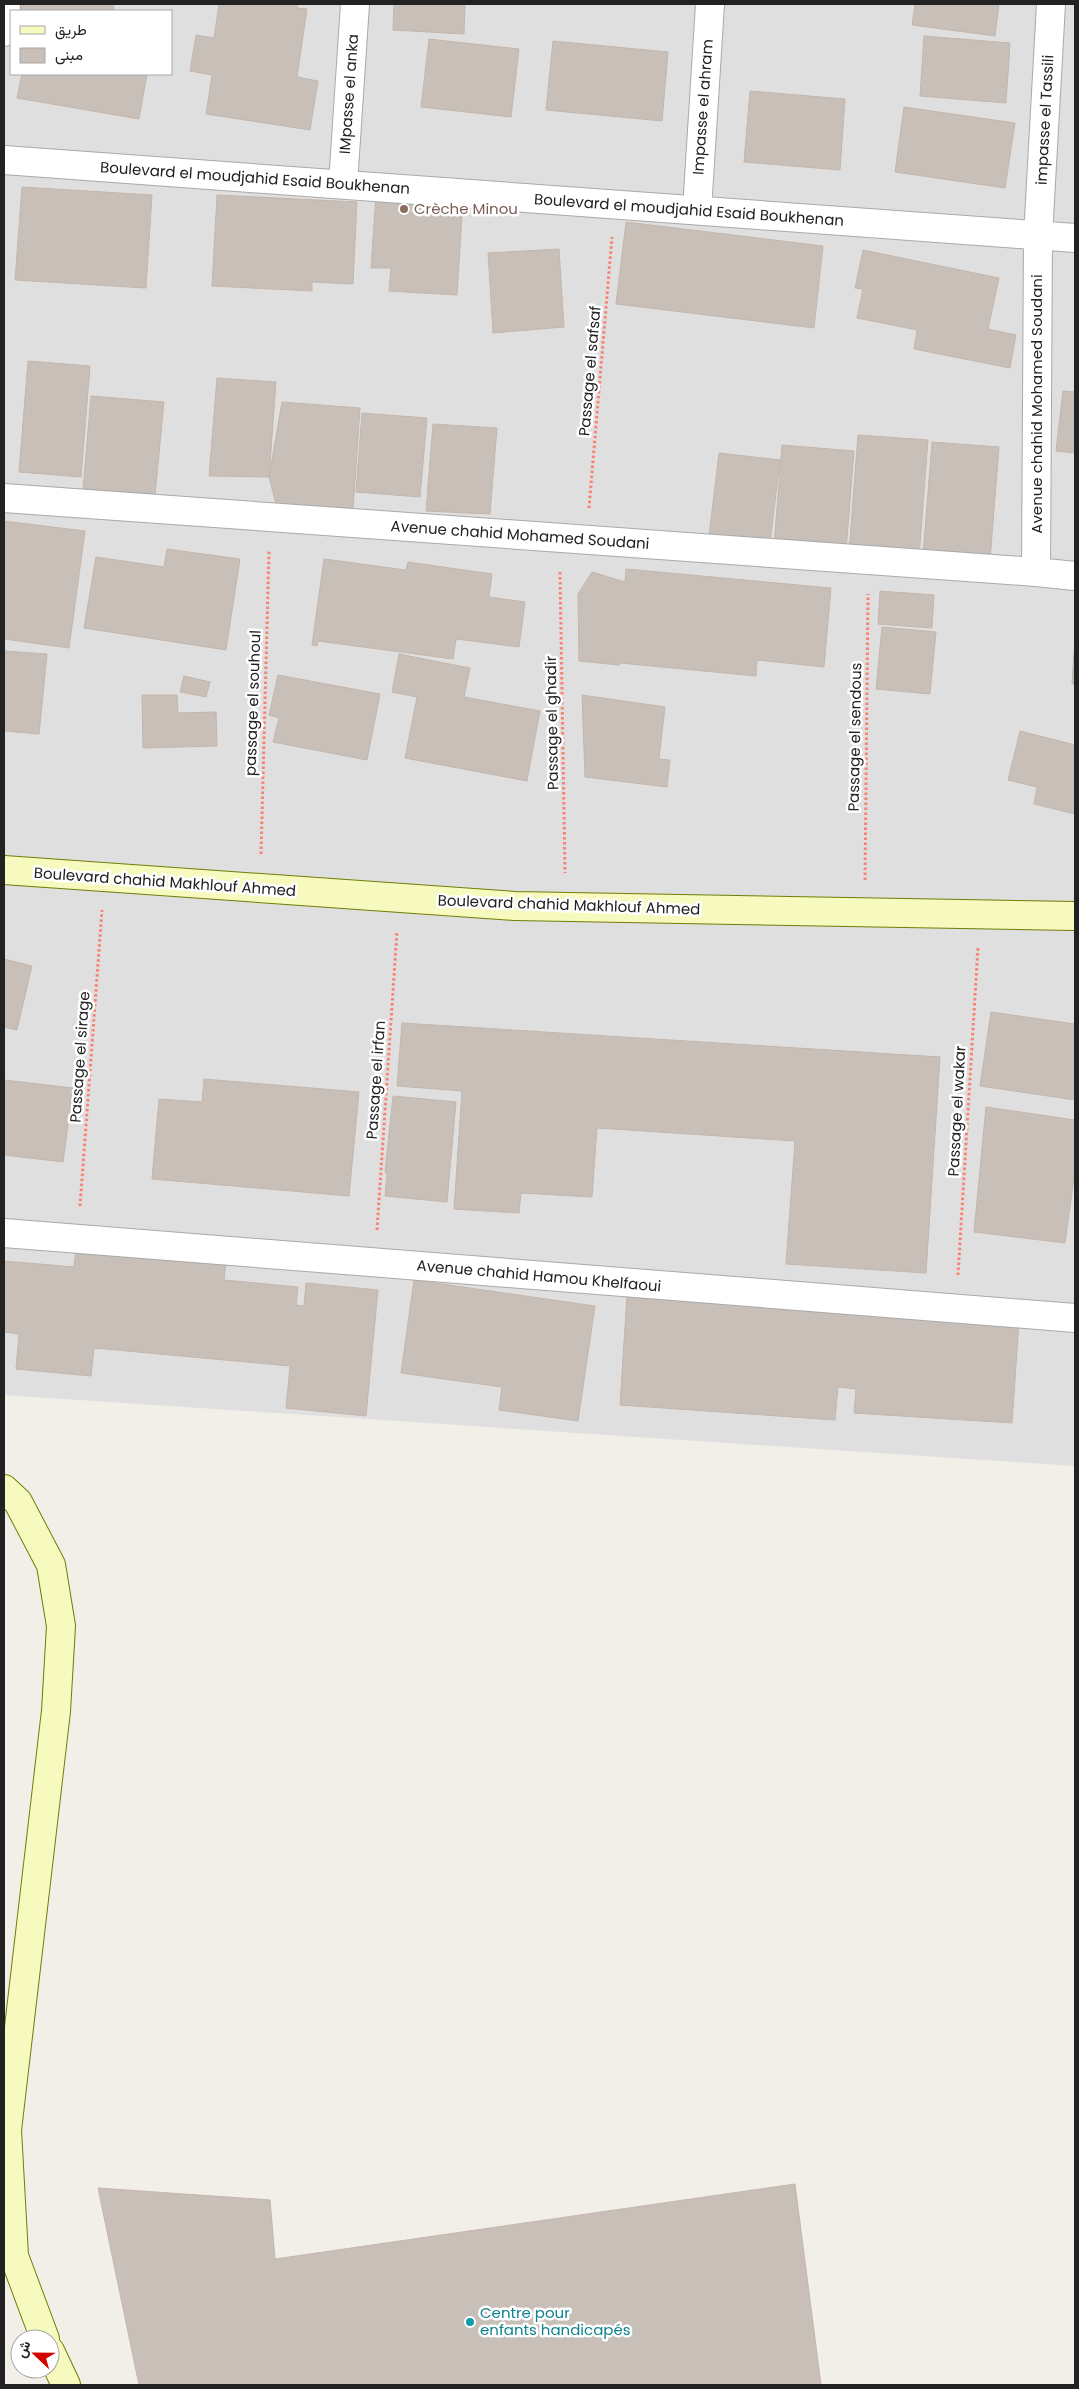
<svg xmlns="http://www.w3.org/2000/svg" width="1079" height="2389" viewBox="0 0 1079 2389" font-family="Poppins,Vazirmatn,sans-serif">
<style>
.residential{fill:#e0dfdf;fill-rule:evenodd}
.building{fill:#c7bfb8;stroke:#c4b6ab}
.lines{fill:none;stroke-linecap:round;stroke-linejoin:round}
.minor-casing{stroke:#a9a9a9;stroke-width:30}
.secondary-casing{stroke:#707d05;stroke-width:30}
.path{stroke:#fa8072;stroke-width:3;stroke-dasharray:2.5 2.5;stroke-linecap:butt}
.minor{stroke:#fff;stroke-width:28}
.secondary{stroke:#f7fabf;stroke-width:28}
.education-dot{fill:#8d6e63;stroke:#fff;stroke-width:2}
.culture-dot{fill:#0f9aa8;stroke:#fff;stroke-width:2}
.labels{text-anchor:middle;stroke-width:5;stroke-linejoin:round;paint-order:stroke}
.street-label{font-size:15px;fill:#222;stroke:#fff}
.education-label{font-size:15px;fill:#785e54;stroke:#fff;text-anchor:start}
.culture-label{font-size:15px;fill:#0d838f;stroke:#fff;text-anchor:start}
</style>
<rect width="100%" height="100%" fill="#f2efe9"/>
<path class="residential" d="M4 4H1075V1466L4 1395ZM11 11H171V74H11Z"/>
<path class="building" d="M19 4H114L113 11H18Z
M219 4H298L297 8 307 9 297 77 318 81 310 130 206 114 212 75 190 71 196 35 214 38Z
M394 4H465L464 34 393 30Z
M915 4H999L995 36 912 25Z
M924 36 1010 43 1006 103 920 96Z
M429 39 519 49 511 117 421 107Z
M553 41 668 52 662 121 546 110Z
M22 74H147L139 119 17 98Z
M750 91 845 99 840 170 744 162Z
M904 107 1015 123 1005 188 895 172Z
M22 187 152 195 146 288 15 280Z
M217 195 357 202 353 284 312 282V291L212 286Z
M376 195 463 200 457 295 389 291 391 268H371Z
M626 222 823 246 814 328 616 304Z
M559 249 564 327 493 333 488 253Z
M863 250 999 278 988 329 1016 335 1010 368 914 349 917 330 857 318 863 289 855 288Z
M28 361 90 366 81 477 19 472Z
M217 378 276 382 269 477 209 476Z
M1063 391 1075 392V453L1056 451Z
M91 396 164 402 155 495 83 489Z
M282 402 360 408 353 509 276 504 269 477Z
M362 413 427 418 420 497 356 492Z
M433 424 497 428 490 514 426 511Z
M858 435 928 440 919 557 849 552Z
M932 442 999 447 990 560 923 555Z
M782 445 854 451 846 551 774 546Z
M719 453 780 460 770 543 709 536Z
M4 521 85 531 69 648 4 639Z
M167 549 240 559 226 650 84 628 96 557 164 567Z
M324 559 406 570 408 562 492 574 489 597 525 602 519 647 456 639 453 659 318 641 317 646 312 645Z
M626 569 831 588 824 667 757 660 756 676 620 663 619 665 579 661 578 594 592 572 625 582Z
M880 591 934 595 932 628 878 624Z
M882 627 936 632 930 694 876 689Z
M1075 637V684H1072Z
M4 651 47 654 39 734 4 731Z
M399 654 470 668 464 697 540 711 527 781 405 758 417 697 392 692Z
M278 675 380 694 367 760 273 742 279 718 269 715Z
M184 676 210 682 206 697 180 692Z
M142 695H177L178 713 216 712 217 746 143 748Z
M582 695 665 707 659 759 670 760 667 787 585 777Z
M1020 731 1075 745V814L1034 804 1037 787 1008 780Z
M4 959 32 966 17 1030 4 1027Z
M991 1012 1075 1024V1100L980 1086Z
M402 1023 940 1057 926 1273 786 1264 795 1141 597 1128 592 1197 521 1193 519 1213 454 1209 462 1091 397 1086Z
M204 1079 359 1092 349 1196 152 1179 159 1099 202 1102Z
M4 1080 73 1088 63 1162 4 1155Z
M393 1096 456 1102 447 1202 385 1196 387 1173 385 1172Z
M986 1107 1075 1120V1170L1065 1243 974 1232Z
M76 1248 226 1262 224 1280 298 1287 296 1305 304 1306 306 1283 378 1290 366 1416 286 1408 290 1366 94 1348 91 1376 16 1369 19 1334 4 1332V1261L74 1267Z
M414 1280 595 1306 578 1421 499 1410 502 1387 401 1373Z
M627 1296 1019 1322 1012 1423 854 1413 856 1389 838 1387 835 1420 620 1405Z
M795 2184 821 2385H139L98 2188 270 2200 275 2259Z"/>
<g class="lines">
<defs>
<path id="minor" d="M4 32 6 4
M4 160 1075 238
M343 184 355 4
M697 210 710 4
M4 498 1036 572 1038 236 1051 4
M1036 572 1075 576
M4 1233 1075 1318"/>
<path id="secondary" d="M4 870 515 906 1075 916
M4 1489 18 1502 51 1565 61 1626 56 1711 7 2130 14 2256 45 2339
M50 2351 66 2385"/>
</defs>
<use href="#minor" class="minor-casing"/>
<use href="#secondary" class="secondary-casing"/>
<path class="path" d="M589 508 612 237
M560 572 565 873
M261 854 269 551
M865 880 868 594
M80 1206 102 910
M377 1230 397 931
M958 1275 978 947"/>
<use href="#minor" class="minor"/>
<use href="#secondary" class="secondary"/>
</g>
<circle class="education-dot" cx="404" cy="209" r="5"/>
<circle class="culture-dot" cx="470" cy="2322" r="5"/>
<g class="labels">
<g class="street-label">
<text transform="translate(349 94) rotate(-86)" y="5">IMpasse el anka</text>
<text transform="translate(703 107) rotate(-86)" y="5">Impasse el ahram</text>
<text transform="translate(1045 120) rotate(-87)" y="5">impasse el Tassili</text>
<text transform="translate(255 178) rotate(4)" y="5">Boulevard el moudjahid Esaid Boukhenan</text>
<text transform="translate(689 210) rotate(4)" y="5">Boulevard el moudjahid Esaid Boukhenan</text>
<text transform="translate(590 371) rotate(-85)" y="5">Passage el safsaf</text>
<text transform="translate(1037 404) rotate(-90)" y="5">Avenue chahid Mohamed Soudani</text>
<text transform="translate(520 535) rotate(4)" y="5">Avenue chahid Mohamed Soudani</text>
<text transform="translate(253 703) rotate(-88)" y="5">passage el souhoul</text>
<text transform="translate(552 723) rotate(-91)" y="5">Passage el ghadir</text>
<text transform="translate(855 737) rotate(-89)" y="5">Passage el sendous</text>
<text transform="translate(165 882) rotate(4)" y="5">Boulevard chahid Makhlouf Ahmed</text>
<text transform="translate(569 905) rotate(2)" y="5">Boulevard chahid Makhlouf Ahmed</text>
<text transform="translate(80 1057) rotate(-86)" y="5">Passage el sirage</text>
<text transform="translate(376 1080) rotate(-86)" y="5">Passage el irfan</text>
<text transform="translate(957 1111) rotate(-87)" y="5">Passage el wakar</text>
<text transform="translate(539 1276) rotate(5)" y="5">Avenue chahid Hamou Khelfaoui</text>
</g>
<g class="education-label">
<text x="414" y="214">Crèche Minou</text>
</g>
<g class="culture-label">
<text x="480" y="2318">Centre pour<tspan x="480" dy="17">enfants handicapés</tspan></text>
</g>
</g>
<rect width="1079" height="2389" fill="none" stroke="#222222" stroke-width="10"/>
<rect x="10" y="10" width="162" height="65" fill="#ffffff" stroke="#a7a7a7"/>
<rect x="20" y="26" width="25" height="8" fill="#f7fabf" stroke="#a7a7a7"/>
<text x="55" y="35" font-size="15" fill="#222222">طريق</text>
<rect x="20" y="48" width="25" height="15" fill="#c7bfb8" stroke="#a7a7a7"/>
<text x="55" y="60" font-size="15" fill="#222222">مبنى</text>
<g transform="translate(35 2354) rotate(292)"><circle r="24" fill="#ffffff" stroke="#a7a7a7"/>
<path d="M0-4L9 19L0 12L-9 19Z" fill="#d40000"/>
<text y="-8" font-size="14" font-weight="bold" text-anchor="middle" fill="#222222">ش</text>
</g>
</svg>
